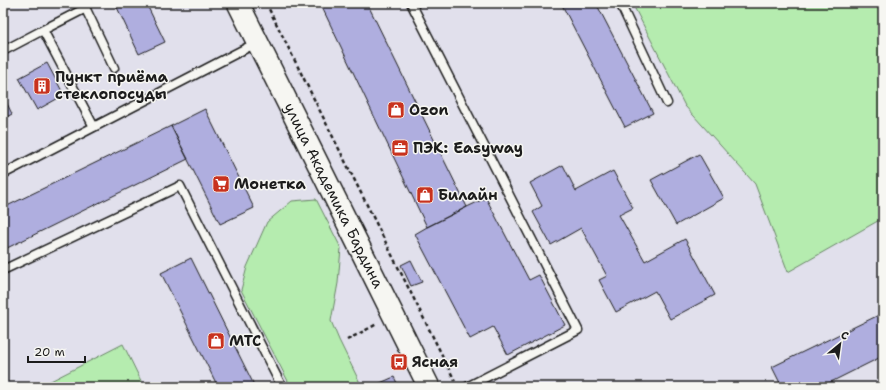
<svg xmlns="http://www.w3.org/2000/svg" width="886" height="390" viewBox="0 0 886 390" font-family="'Shantell Sans',sans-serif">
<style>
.green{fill:#b5ecaf;stroke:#688466}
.building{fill:#afaedf;stroke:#1c1c1c}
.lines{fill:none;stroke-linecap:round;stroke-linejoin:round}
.service-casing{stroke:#1c1c1c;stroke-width:11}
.tertiary-casing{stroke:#1c1c1c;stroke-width:24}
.path{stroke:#1c1c1c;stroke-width:2.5;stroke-dasharray:4 3;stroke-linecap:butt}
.service{stroke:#f6f6f2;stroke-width:8}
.tertiary{stroke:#f6f6f2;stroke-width:21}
.labels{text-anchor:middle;stroke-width:3;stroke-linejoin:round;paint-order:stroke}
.poi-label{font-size:15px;font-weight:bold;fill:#1c1c1c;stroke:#f6f6f2;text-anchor:start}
.street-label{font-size:15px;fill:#1c1c1c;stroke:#f6f6f2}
</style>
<rect width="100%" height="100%" fill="#e1e0ec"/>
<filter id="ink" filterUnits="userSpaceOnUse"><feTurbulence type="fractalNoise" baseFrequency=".025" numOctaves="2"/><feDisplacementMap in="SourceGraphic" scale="8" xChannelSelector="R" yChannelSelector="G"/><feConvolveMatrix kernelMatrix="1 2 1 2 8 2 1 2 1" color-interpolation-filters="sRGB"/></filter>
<g filter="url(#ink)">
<path class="green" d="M632 3H883V218L788 272 755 184 685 106Z
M316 199 341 248 338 283 331 321 339 340 362 387H291L241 290 247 267 267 222 292 201Z
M123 344 144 387H39Z"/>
<path class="building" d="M115 3H146L165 42 139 54Z
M320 3H367L467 207 427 227Z
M561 3H596L653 113 625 127Z
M47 63 64 95 37 110 19 78Z
M3 95 12 114 3 119Z
M205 109 254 208 220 224 171 126Z
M171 126 188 159 3 250V208Z
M699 154 724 198 676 225 651 180Z
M563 165 576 191 613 171 633 208 619 215 645 261 685 239 715 295 670 319 655 291 616 312 599 280 607 276 581 228 551 245 533 212 542 206 530 183Z
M486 198 529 280 539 275 565 325 508 355 493 327 470 339 415 234 427 227 467 207Z
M191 258 255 387H218L161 273Z
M411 260 422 282 411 286 401 265Z
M883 313V356L821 387H782L772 367Z
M394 377 399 387H379L378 384Z"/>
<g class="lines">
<defs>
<path id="service" d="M83 3 114 68
M411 3 578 330 467 387
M620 3 667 103
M43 30 86 8
M3 51 43 30 94 127
M3 174 258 42
M3 270 180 186 282 387"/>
<g id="tertiary">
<path id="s1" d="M238 3 429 387"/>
</g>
</defs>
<use href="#service" class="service-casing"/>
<use href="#tertiary" class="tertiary-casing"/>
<path class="path" d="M266 3 455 381
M347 340 377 324"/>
<use href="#service" class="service"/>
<use href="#tertiary" class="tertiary"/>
</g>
</g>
<defs>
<symbol id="building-square" viewBox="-11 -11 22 22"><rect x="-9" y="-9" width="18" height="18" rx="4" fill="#c8321e" stroke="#f6f6f2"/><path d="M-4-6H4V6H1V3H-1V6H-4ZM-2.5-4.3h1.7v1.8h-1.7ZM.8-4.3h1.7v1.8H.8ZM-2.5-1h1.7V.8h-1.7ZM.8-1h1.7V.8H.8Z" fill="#fff"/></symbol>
<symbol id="shop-square" viewBox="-11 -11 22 22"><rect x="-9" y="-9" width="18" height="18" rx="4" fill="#c8321e" stroke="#f6f6f2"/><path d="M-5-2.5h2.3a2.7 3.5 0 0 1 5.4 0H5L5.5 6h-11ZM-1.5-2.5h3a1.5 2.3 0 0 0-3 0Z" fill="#fff"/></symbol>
<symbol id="office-square" viewBox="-11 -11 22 22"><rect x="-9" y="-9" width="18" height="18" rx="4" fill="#c8321e" stroke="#f6f6f2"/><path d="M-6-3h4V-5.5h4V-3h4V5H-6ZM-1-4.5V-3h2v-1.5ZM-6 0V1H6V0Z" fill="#fff"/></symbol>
<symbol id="supermarket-square" viewBox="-11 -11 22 22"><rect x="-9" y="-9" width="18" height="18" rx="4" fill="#c8321e" stroke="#f6f6f2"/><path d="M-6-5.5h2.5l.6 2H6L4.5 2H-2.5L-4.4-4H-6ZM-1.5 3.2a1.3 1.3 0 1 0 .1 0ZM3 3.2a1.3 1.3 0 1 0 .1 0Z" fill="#fff"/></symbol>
<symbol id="bus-square" viewBox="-11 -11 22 22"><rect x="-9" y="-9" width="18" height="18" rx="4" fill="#c8321e" stroke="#f6f6f2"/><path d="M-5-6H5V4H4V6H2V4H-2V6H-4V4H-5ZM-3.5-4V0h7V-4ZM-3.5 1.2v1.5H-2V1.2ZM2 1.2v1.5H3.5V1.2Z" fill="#fff"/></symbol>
</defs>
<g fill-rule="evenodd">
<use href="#building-square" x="32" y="76" width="20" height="20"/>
<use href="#shop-square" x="386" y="100" width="20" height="20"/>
<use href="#office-square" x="390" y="138" width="20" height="20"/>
<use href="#supermarket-square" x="211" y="174" width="20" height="20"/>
<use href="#shop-square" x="415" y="185" width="20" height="20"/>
<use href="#shop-square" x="206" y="331" width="20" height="20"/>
<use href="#bus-square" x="389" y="352" width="20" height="20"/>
</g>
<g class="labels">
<g class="poi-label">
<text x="55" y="82">Пункт приёма<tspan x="55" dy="17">стеклопосуды</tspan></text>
<text x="409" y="115">Ozon</text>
<text x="413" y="153">ПЭК: Easyway</text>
<text x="234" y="189">Монетка</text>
<text x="438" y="200">Билайн</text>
<text x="229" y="346">МТС</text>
<text x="412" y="367">Ясная</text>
</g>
<g class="street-label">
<text dy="5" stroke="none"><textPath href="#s1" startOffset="215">улица Академика Бардина</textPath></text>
</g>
</g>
<rect width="886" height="390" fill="none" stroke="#f6f6f2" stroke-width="16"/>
<rect x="8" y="8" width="870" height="374" fill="none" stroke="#1c1c1c" stroke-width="1.5" filter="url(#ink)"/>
<g transform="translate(840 344) rotate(29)" stroke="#f6f6f2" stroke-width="3" paint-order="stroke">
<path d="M0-3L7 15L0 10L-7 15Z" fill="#1c1c1c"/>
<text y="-6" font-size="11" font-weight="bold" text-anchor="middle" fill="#1c1c1c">С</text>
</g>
<path d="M28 356v6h57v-6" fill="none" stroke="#1c1c1c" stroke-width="2"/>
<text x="34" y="356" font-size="12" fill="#1c1c1c" stroke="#f6f6f2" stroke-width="3" paint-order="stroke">20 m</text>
</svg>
